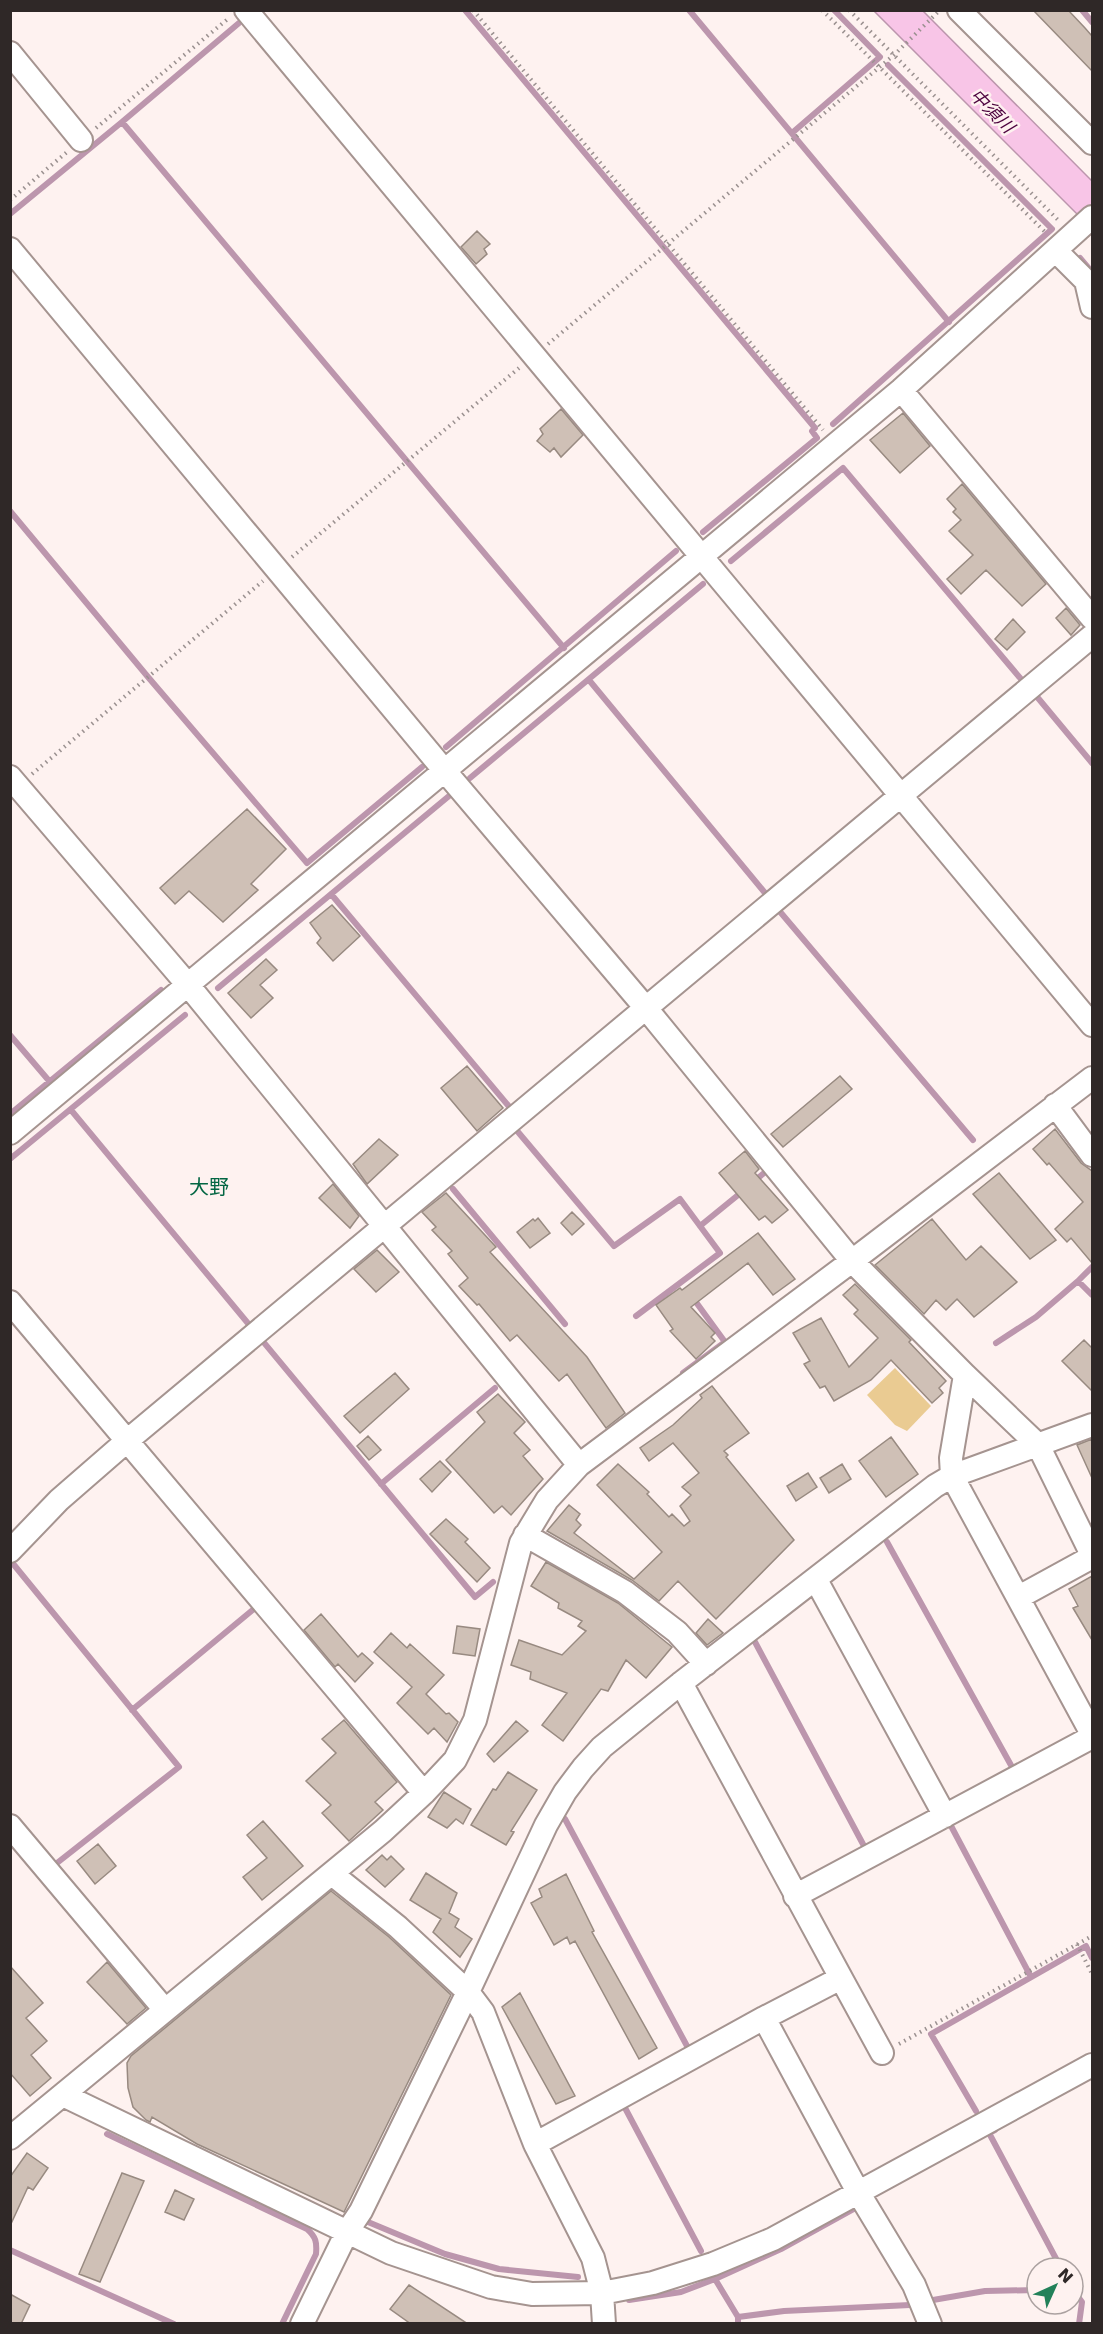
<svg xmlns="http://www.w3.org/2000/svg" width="1103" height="2334" viewBox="0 0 1103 2334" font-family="'DejaVu Sans','Noto Sans JP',sans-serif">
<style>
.green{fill:#eacb92}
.water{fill:#f8c5e7;stroke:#bc96ad;stroke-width:1.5}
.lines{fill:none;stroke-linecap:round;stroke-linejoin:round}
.stream{stroke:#bc96ad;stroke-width:6}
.building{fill:#cfc0b6;stroke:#988a81;stroke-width:1.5}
.minor-casing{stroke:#a59490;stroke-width:26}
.path{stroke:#9b9190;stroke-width:4;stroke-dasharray:1.5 4.5;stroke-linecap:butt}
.minor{stroke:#fff;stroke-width:22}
.labels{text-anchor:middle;stroke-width:5;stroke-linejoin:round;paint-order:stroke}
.water-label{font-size:18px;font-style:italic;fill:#4c033e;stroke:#fef2f0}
.quarter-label{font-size:20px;fill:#036643;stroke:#fef2f0}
</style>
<rect width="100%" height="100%" fill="#fef2f0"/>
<path class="green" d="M895 1368 931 1406 907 1431 895 1425 867 1395Z"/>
<path class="water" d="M874 11H923L1092 181V229Z"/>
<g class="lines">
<path class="stream" d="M465 10 815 428 812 431 817 438 703 532
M689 10 949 322
M1082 10 1092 22
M122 122 239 23
M792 133 880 57 834 10
M10 214 122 122 564 648
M1080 258 1091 271
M833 424 1052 229 888 65
M10 511 148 677 307 863 422 767
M731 561 843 468 1026 685
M589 680 770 899
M1033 692 1092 763
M446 747 676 551
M470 778 703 584
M331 894 512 1110
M776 907 973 1140
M218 988 449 796
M10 1035 50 1082
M71 1110 475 1597 493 1582
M10 1114 161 990
M513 1126 614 1246 680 1199 720 1253 636 1316
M10 1159 185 1015
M753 1182 769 1169
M453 1189 565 1324
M700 1226 743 1191
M1092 1267 1078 1281 1092 1295
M996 1343 1036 1317 1078 1281
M683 1373 725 1342 693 1298
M381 1484 495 1388
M887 1542 1012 1767
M10 1560 179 1767 57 1863
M755 1642 864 1846
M132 1710 255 1608
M565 1819 687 2046
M950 1824 1031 1977
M624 2106 701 2251
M976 2111 931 2034 1086 1946 1092 1958
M995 2130 989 2133 1061 2268
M107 2134 307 2229C316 2237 317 2242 316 2254L282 2324
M368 2222 445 2254 499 2269 578 2277
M10 2250 174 2324
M715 2279 781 2249 857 2207
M1073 2290 1082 2302 1079 2324
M629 2300 681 2292 715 2279 738 2317
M933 2300 985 2291 1037 2290
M738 2324V2317L784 2311 910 2305"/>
</g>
<path class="building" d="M1033 10H1068L1085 28 1092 36V71Z
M477 231 490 244 484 249 487 254 476 264 461 247Z
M561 409 583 435 561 457 554 448 550 452 537 441 543 434 540 429Z
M903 413 930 446 900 473 870 440Z
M962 484 1046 584 1022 606 986 570 961 594 947 579 973 555 949 531 961 520 953 512 956 509 947 499Z
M1066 608 1080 625 1071 635 1056 618Z
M1013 619 1025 632 1007 650 995 639Z
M247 809 286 849 251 884 258 890 223 922 189 891 175 904 160 888Z
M332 905 360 936 333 961 317 943 321 938 310 923Z
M266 959 277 970 260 985 273 998 251 1018 228 993Z
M467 1066 503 1108 477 1131 441 1088Z
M840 1076 852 1089 783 1147 771 1134Z
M1055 1129 1081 1163 1092 1171V1263L1071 1238 1067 1242 1055 1229 1083 1202 1049 1163 1047 1165 1033 1149Z
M379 1139 398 1155 367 1184 353 1164Z
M745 1151 759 1169 755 1173 788 1210 772 1223 765 1216 759 1220 719 1173Z
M999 1173 1056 1240 1030 1259 973 1194Z
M333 1184 359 1216 350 1228 319 1198Z
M446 1193 496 1247 490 1252 587 1357 625 1413 606 1428 567 1374 559 1381 517 1335 510 1341 479 1304 477 1305 459 1286 468 1278 448 1254 452 1251 432 1230 436 1227 422 1212Z
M572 1212 584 1224 572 1235 561 1223Z
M538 1218 550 1233 530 1248 517 1232 533 1219 535 1221Z
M932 1219 966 1260 981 1246 1017 1282 974 1317 957 1299 946 1310 936 1300 924 1314 875 1265Z
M758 1233 795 1279 773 1295 748 1263 691 1307 715 1333 711 1337 715 1341 696 1359 670 1331 673 1329 656 1305 680 1288 682 1290Z
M377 1250 399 1272 376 1292 354 1269Z
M855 1284 911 1340 909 1342 946 1381 939 1388 943 1393 932 1403 891 1360 871 1380 834 1401 825 1386 820 1388 804 1364 810 1361 793 1333 821 1318 849 1367 878 1338 854 1314 858 1310 843 1295Z
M1084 1340 1092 1348V1391L1062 1361Z
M395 1373 409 1389 360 1433 344 1416Z
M712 1386 749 1433 724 1451 728 1455 726 1457 794 1540 716 1619 678 1581 659 1601 632 1580 547 1531 569 1505 580 1514 576 1520 581 1525 574 1533 634 1579 662 1552 597 1485 618 1464 649 1492 647 1494 669 1517 672 1514 684 1526 690 1521 680 1506 691 1495 682 1487 699 1473 673 1443 649 1461 640 1448 673 1425 702 1398 700 1395Z
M498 1394 525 1422 514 1433 530 1450 523 1456 543 1479 511 1515 502 1506 494 1513 446 1460 485 1422 477 1412Z
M368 1436 381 1450 369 1460 357 1446Z
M891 1437 918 1474 886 1497 859 1461Z
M1092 1439V1478L1077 1445Z
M440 1461 451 1472 432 1492 420 1479Z
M842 1464 851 1479 829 1493 820 1478Z
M808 1473 817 1487 796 1501 787 1486Z
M446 1519 468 1539 465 1542 490 1568 477 1582 430 1534Z
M546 1562 618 1603 672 1647 646 1678 626 1660 608 1691 601 1689 563 1741 542 1725 567 1693 530 1679 531 1672 511 1665 519 1640 562 1655 586 1631 578 1626 582 1621 558 1608 559 1603 531 1586Z
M1092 1576V1640L1073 1608 1078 1606 1069 1589Z
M321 1614 358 1657 362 1653 373 1663 355 1682 338 1664 335 1667 304 1630Z
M708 1619 723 1633 707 1645 696 1633Z
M457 1626 480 1629 475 1656 453 1653Z
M391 1633 407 1648 410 1644 444 1675 426 1694 446 1714 449 1713 458 1722 447 1742 434 1728 428 1734 397 1703 412 1687 374 1652Z
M344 1720 397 1782 375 1802 383 1810 349 1841 322 1813 331 1805 306 1781 336 1753 322 1739Z
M516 1721 528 1731 494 1762 487 1754Z
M508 1772 537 1790 511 1831 514 1832 506 1845 471 1825 493 1789 496 1790Z
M444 1792 471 1809 463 1824 456 1819 447 1828 428 1817Z
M263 1821 303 1866 262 1900 243 1877 267 1858 247 1835Z
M98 1844 116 1866 95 1884 77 1861Z
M382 1855 387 1860 391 1856 404 1869 385 1887 366 1870Z
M426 1873 457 1893 449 1913 459 1919 455 1927 472 1939 460 1957 433 1932 441 1919 410 1900Z
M566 1874 594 1931 592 1932 657 2048 639 2059 575 1941 570 1944 567 1937 554 1945 531 1903 542 1897 539 1889Z
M331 1891 389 1937 451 1995 344 2212 197 2144 152 2117 150 2122 146 2120 133 2107 128 2088 127 2063 131 2056Z
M107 1962 146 2008 127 2024 87 1982Z
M10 1966 43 2003 26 2018 47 2041 31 2055 51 2078 30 2096 10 2073Z
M520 1993 575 2096 556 2104 502 2007Z
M27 2153 48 2168 33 2190 28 2187 10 2226V2177Z
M122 2173 144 2181 100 2282 79 2274Z
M175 2190 194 2199 184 2220 165 2212Z
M409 2285 468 2324H411L390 2309Z
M10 2294 30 2305 21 2324H10Z"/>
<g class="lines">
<defs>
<path id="minor" d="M246 10 1092 1025
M959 10 1092 143
M10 53 81 140
M10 249 444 770 645 1007 852 1261 965 1375 951 1458 952 1476 1092 1734
M1056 251 1086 281 1092 307
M901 390 1092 618
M10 777 188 985 579 1465
M1055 1105 1092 1155
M10 1133 901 390 1092 217
M10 1302 424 1793
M965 1375 1038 1445 1092 1555
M525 1535 625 1592 677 1632 706 1664
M10 1551 59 1500 128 1440 1092 636
M816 1580 945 1816
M1019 1597 1092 1557
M10 1826 165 2010
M332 1874 398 1927 468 1992 483 2012 535 2144 764 2018 841 1978 681 1683
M795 1896 1092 1737
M841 1978 882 2053
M764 2018 858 2192 914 2285 930 2324
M63 2095 391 2253 491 2287 532 2294 602 2293 653 2283 713 2264 773 2239 1092 2065
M10 2138 383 1831 424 1793 455 1760 475 1720 521 1543 547 1500 579 1465 852 1261 1092 1078
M535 2144 593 2258 602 2293 604 2324
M302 2324 347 2232 361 2211 468 1992 546 1825 565 1792 583 1768 602 1747 681 1683 935 1486 952 1476 1092 1425"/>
</defs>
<use href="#minor" class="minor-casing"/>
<path class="path" d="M473 10 823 430
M822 10 1045 232
M849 10 1060 222
M96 128 229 18
M10 200 67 152
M548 344 894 55 940 10
M292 557 519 368
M32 774 263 581
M1077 1944 1092 1974
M899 2044 1092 1936"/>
<use href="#minor" class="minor"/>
</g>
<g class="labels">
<g class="water-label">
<text transform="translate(992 111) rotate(45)" y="6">中須川</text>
</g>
<g class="quarter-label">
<text x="209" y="1194">大野</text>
</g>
</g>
<rect width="1103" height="2334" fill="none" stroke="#2f2827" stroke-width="24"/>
<g transform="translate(1055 2286) rotate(45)"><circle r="28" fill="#fef2f0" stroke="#aba1a0" stroke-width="1.5"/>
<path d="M0-4.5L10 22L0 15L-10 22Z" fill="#228159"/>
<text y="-9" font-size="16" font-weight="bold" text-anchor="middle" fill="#2f2827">N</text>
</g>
</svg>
